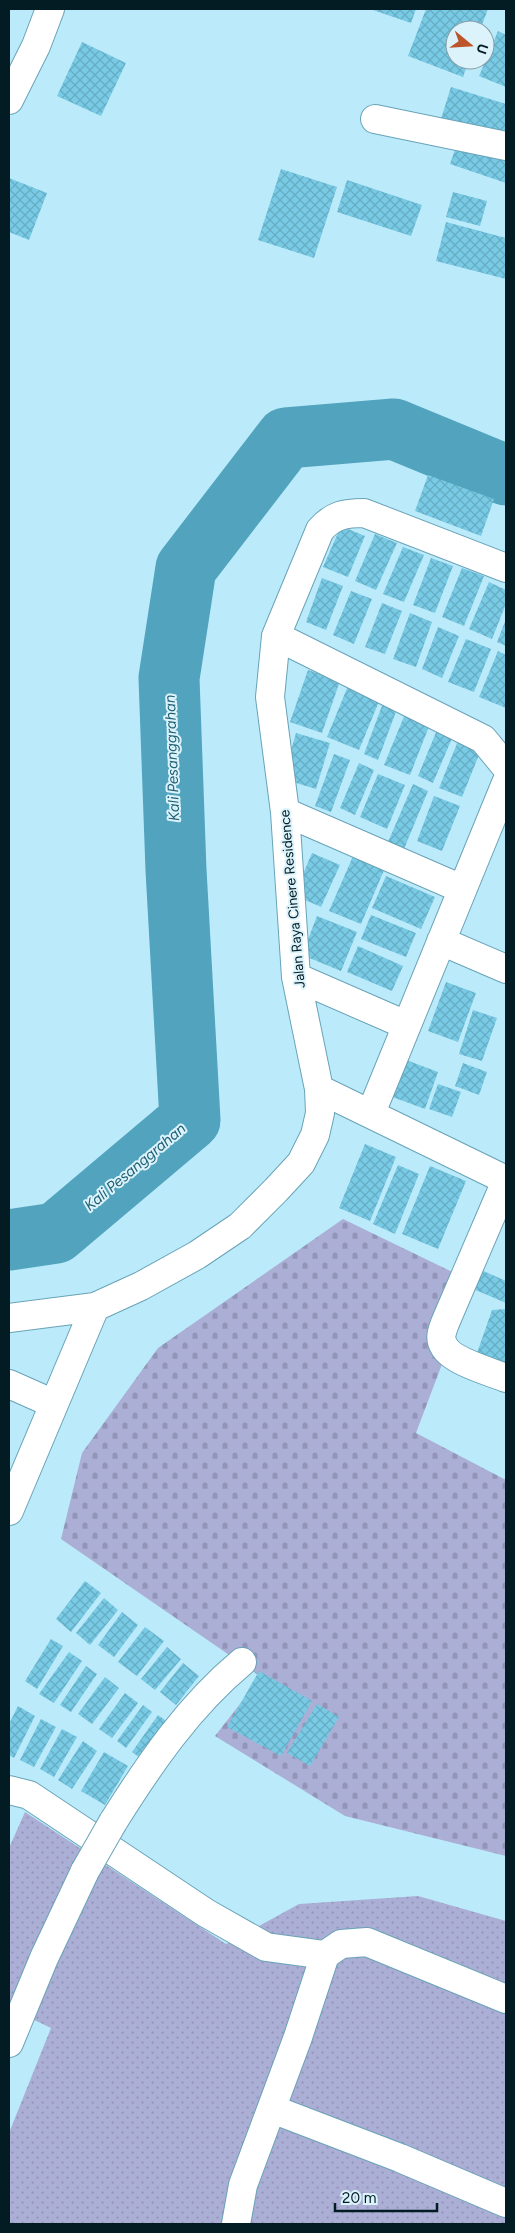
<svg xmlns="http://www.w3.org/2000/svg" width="515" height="2233" viewBox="0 0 515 2233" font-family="Figtree,sans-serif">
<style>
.grass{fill:url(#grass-dots)}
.cemetery{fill:url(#cemetery-stones)}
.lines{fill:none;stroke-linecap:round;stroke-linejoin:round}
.river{stroke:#52a3bd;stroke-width:61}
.building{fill:url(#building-cross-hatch)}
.minor-casing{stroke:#69a3b7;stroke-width:30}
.minor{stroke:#fff;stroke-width:28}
.minor-bridge-casing{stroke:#69a3b7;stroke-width:30;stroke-linecap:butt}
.minor-bridge{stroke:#fff;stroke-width:28}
.labels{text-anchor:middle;stroke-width:4;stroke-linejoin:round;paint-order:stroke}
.street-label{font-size:14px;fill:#031c23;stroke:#dcf3fc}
.water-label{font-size:15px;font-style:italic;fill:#1f6073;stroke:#dcf3fc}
</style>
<defs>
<pattern id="grass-dots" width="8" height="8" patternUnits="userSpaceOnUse" patternTransform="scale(1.25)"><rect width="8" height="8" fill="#abaed5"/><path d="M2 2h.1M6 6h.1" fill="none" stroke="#9295b7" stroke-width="1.8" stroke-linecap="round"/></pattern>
<pattern id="cemetery-stones" width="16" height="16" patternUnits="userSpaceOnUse" patternTransform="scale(1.25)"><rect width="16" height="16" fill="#abaed5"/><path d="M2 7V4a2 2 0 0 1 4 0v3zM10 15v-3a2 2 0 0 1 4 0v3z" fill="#9295b7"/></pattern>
<pattern id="building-cross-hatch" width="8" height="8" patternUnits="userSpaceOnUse" patternTransform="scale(1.25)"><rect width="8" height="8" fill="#78cae5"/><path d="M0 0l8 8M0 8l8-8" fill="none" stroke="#66adc4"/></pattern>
</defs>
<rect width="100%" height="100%" fill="#bbebfb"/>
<path class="grass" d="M25 1812 226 1944 299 1904 418 1896 506 1921V2224H9V2133L51 2028 9 2008V1848Z"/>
<path class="cemetery" d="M343 1219 473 1282 416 1433 506 1480V1856L345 1816 215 1736 261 1677 61 1539 82 1453 158 1348Z"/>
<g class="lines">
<path class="river" d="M9 1240 56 1233 190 1120 176 870 169 678 186 568 286 438 394 429 506 475"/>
</g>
<path class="building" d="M370 9H416L411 23Z
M426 9H488L480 30H455V60H469L463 77 408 56Z
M498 31 506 35V87L479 76Z
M82 42 126 63 101 116 57 96Z
M451 87 506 104V143L440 122Z
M457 144 506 161V183L450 164Z
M281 169 337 187 314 258 258 240Z
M9 178 47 193 29 240 9 232Z
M347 180 422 205 411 236 337 212Z
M453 192 487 201 480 226 446 217Z
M446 222 506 238V279L436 261Z
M428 475 494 499 481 536 415 511Z
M341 526 365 536 348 577 323 567Z
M375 534 397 543 376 590 355 581Z
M403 547 424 555 404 602 383 594Z
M431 558 453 566 435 613 413 605Z
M462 568 484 576 464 626 442 617Z
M322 578 343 586 326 630 306 622Z
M489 582 506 590V604L492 639 469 629Z
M351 591 372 599 354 644 333 635Z
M382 603 402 611 385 654 365 647Z
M410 613 432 622 416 667 393 659Z
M506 619V646L497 642Z
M438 627 459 636 442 678 422 669Z
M466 639 491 649 474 692 448 682Z
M498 651 506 655V708L479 697Z
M308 670 340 681 322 733 290 722Z
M348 686 380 699 359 750 327 737Z
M383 703 397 709 378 760 364 754Z
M405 714 430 724 410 775 384 765Z
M437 730 453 736 433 783 418 776Z
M296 733 330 743 316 789 283 779Z
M460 736 483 745 462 797 439 788Z
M334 754 350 760 331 812 315 806Z
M359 763 374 770 355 815 340 808Z
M378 774 405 785 387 829 360 817Z
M413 784 428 791 404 849 388 842Z
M434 796 460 806 442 851 417 841Z
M312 853 340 865 321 907 294 895Z
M354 854 385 868 361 924 329 911Z
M386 876 435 897 421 929 372 908Z
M371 915 416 933 406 957 361 939Z
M317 916 357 932 341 971 302 955Z
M358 946 403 966 392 991 347 972Z
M446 982 476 993 458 1042 428 1031Z
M473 1010 497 1018 482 1061 459 1054Z
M401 1058 438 1072 425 1109 387 1095Z
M463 1063 487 1072 479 1095 455 1086Z
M438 1084 461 1092 452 1117 429 1109Z
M365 1144 396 1157 370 1221 339 1208Z
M398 1165 419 1174 395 1234 373 1224Z
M430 1166 466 1181 438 1249 402 1234Z
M479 1269 506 1281V1303L471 1288Z
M506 1309V1365L477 1353 492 1310Z
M85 1581 101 1593 71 1632 56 1619Z
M104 1598 118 1610 90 1645 76 1633Z
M122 1612 138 1625 114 1657 98 1645Z
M145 1627 164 1641 137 1676 118 1662Z
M51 1639 63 1646 37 1689 25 1681Z
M167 1647 181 1659 155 1690 141 1679Z
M69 1652 82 1661 54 1703 39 1694Z
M183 1663 199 1676 176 1705 160 1692Z
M86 1666 97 1674 71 1712 60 1705Z
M259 1671 312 1701 281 1756 227 1727Z
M105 1677 119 1688 92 1724 78 1714Z
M125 1693 138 1703 112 1738 99 1729Z
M317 1704 339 1717 310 1766 287 1753Z
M143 1705 152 1712 126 1748 117 1741Z
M18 1706 35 1716 14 1758 9 1755V1724Z
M158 1715 169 1723 143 1760 132 1752Z
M41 1719 56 1727 34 1767 20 1760Z
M62 1729 77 1737 54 1777 40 1769Z
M83 1741 97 1751 72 1789 58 1780Z
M104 1752 128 1766 105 1805 81 1791Z"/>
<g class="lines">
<defs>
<path id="minor" d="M9 100 36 46 50 9
M375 119 506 146
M276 636 483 739 506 767
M285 812 462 889
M441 941 506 969
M296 977 406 1025
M319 1089 506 1180
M371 1113 506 783
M506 1181 445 1323C442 1331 439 1339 444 1346 451 1361 491 1372 506 1378
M9 1318 95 1307 141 1286 197 1255 240 1226 276 1190 301 1163 315 1135 320 1113 319 1089 296 977 285 812 270 697 276 636 320 530C333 515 345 513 364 513L506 568
M9 1384 54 1404
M9 1511 95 1307
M9 1790 29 1795 206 1913 266 1947 325 1955
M113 1822C150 1763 189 1706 242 1662
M9 2043 44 1958 85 1871
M272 2109 400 2158 506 2203
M236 2224 243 2185 298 2037 325 1955 341 1944 367 1942 506 1999"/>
</defs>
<use href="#minor" class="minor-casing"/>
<use href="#minor" class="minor"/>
<defs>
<path id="minor-bridge" d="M85 1871 113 1822"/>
</defs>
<use href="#minor-bridge" class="minor-bridge-casing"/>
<use href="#minor-bridge" class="minor-bridge"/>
</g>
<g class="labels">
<g class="street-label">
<text transform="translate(292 899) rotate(-95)" y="5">Jalan Raya Cinere Residence</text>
</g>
<g class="water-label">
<text transform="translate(172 758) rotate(-92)" y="5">Kali Pesanggrahan</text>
<text transform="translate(135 1167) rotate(-40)" y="5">Kali Pesanggrahan</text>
</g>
</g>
<rect width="515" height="2233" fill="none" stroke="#031c23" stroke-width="20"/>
<g transform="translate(470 45) rotate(108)"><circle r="24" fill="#dcf3fc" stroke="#859da5"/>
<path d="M0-4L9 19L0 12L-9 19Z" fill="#bc552b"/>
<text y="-8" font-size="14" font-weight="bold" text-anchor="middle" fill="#031c23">U</text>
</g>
<path d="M335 2203v8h102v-8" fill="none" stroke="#031c23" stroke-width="2.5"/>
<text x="342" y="2203" font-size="15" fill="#031c23" stroke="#dcf3fc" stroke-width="4" paint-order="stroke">20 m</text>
</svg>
